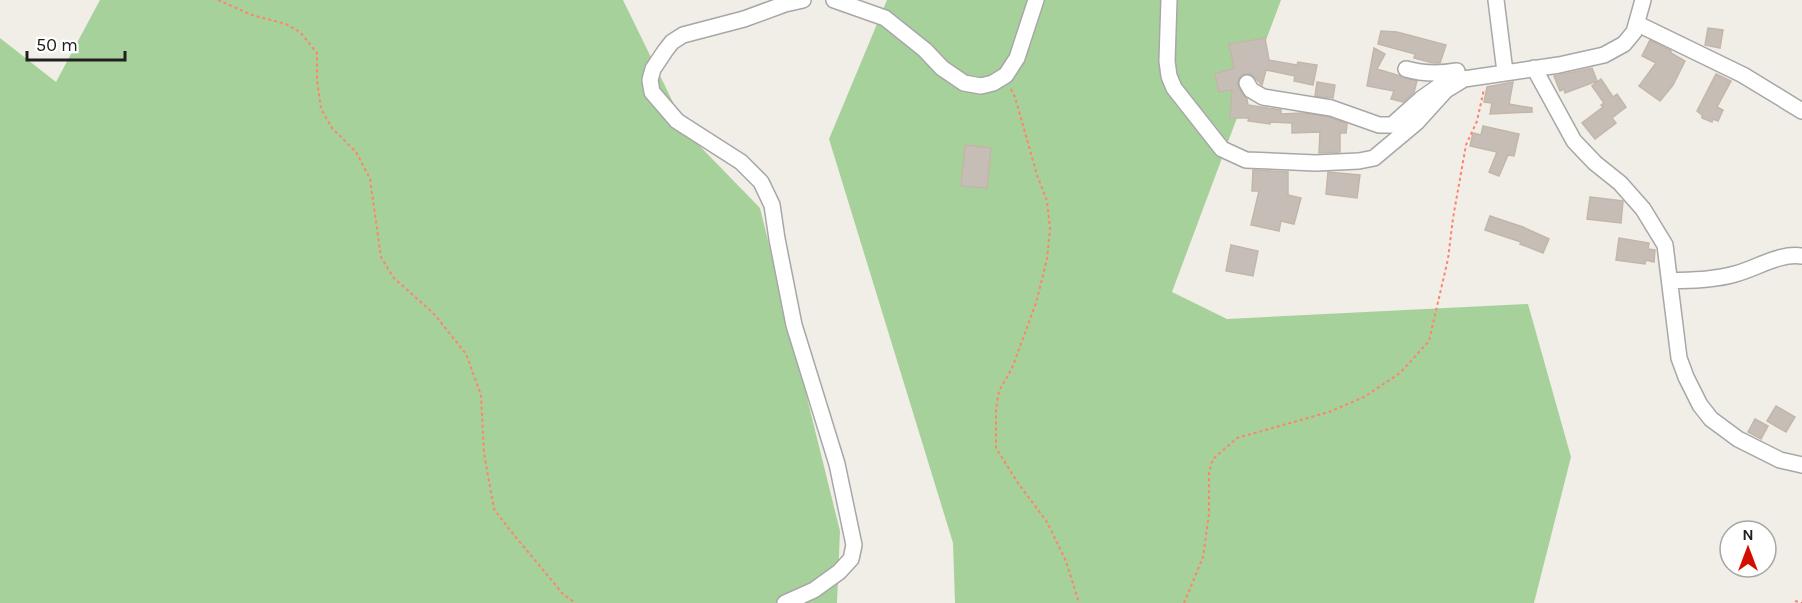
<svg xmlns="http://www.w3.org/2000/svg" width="1802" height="603" viewBox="0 0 1802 603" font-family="Karla,sans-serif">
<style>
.forest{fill:#a7d19a}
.building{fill:#c6beb6;stroke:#c3b6a8;stroke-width:1.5}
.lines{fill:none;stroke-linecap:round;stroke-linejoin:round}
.minor-casing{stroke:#a7a7a7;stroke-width:18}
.path{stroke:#fe846b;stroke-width:2;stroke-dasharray:3 3;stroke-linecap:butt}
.minor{stroke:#fff;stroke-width:15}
</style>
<rect width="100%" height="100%" fill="#f1eee7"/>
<path class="forest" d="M100 0H623L689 135 760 208 840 531 837 603H0V38L56 82Z
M887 0H1281L1172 292 1227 319 1528 304 1571 457 1534 603H955L953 543 829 139Z"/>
<path class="building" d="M1708 28 1723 30 1720 48 1705 45Z
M1381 31 1397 32 1446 45 1440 63H1433L1414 58 1415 54 1378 44Z
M1265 38 1269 60 1297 65 1298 62 1317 65 1313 85 1294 81 1295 76 1266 70 1262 85 1251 74H1243L1239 78 1237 84 1243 95 1247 99 1248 105 1281 110V114L1303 113 1329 117 1347 124 1346 133H1340V152L1319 153 1320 132 1292 133V123L1270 122V124L1248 121 1249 118H1230L1232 90 1219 92 1215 74 1234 68 1229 44Z
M1650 40 1671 51V53L1685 61 1673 85 1660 101 1639 86 1656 63 1642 56Z
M1374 48 1385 54 1377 69 1417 81 1414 92 1403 102 1391 99 1394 91 1367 86Z
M1592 68 1597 81 1565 93 1564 89 1560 91 1554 76Z
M1716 74 1731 81 1717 107 1723 110 1718 121 1713 119 1712 122 1702 118V115L1697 111Z
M1601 79 1613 97 1617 94 1626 107 1612 118 1616 123 1595 139 1582 123 1603 107 1601 105 1604 103 1592 86Z
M1317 82 1335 85 1333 98 1315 96Z
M1513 82 1509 104 1532 108V112L1490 114 1492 103 1484 102 1487 87Z
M1483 126 1519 134 1514 156 1508 155 1499 176 1489 172 1497 152 1470 146 1473 133 1481 135Z
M965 145 991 148 987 188 961 186Z
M1253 170 1288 172V195L1301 198 1294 224 1281 221 1279 231 1251 225 1259 191H1252Z
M1328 172 1360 175 1357 198 1326 194Z
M1590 197 1623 201 1621 223 1587 219Z
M1490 216 1523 227 1549 239 1543 253 1520 244 1521 242 1485 230Z
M1619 238 1649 243 1648 249 1655 250 1654 262 1646 260 1645 264 1616 260Z
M1231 245 1258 251 1253 276 1226 271Z
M1776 406 1795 417 1786 432 1767 421Z
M1755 419 1768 426 1761 439 1748 432Z"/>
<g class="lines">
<defs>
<path id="minor" d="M834 0 885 18 925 50 942 68 964 83 981 86 993 83 1006 75 1017 58 1036 0
M1169 0 1167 61 1169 76 1174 88 1222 149 1246 160 1316 163 1359 161 1374 158 1417 122 1446 90 1464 79 1559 65 1604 55 1624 44 1634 32 1643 0
M1496 0 1505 72
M1638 24 1743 75 1802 111
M1534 68 1574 141 1595 163 1620 183 1643 209 1665 245 1679 358 1686 377 1700 405 1711 419 1738 439 1780 460 1802 465
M1406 69C1423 74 1439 74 1457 71
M1247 83 1251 90 1263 97 1331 108 1379 125H1392L1421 99 1448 80
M1670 281C1692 280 1714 280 1735 274 1758 268 1778 253 1802 256
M785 603 814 590 839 572 851 559 854 545 837 464 794 325 777 239 772 205 761 182 741 162 677 121 652 92 650 80 653 69 665 51 672 42 683 35 744 19 785 4 803 0"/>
</defs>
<use href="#minor" class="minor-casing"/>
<path class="path" d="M218 0 252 15 286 24 300 32 317 53V80L321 109 332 128 356 152 370 179 381 257 393 277 435 315 466 354 481 395 484 453 494 509 509 529 563 594 575 603
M1011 89 1015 97 1037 175 1047 201 1050 229 1047 259 1036 303 1012 368 999 391 996 409V448L1018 483 1047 522 1066 561 1079 603
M1795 601 1802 603
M1184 603 1203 557 1209 514V472L1213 459 1237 438 1329 412 1364 397 1400 373 1429 341 1448 259 1453 218 1466 145 1477 121 1484 89"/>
<use href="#minor" class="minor"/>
</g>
<g transform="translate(1748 549)"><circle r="28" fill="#ffffff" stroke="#a6a6a6" stroke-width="1.5"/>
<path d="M0-4.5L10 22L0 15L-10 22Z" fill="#d10e00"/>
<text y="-9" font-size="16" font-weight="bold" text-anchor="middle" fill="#202020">N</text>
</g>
<path d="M27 51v9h98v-9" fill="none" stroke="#202020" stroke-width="3"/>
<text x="36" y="51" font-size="18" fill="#202020" stroke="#ffffff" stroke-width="4.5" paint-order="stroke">50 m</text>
</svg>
